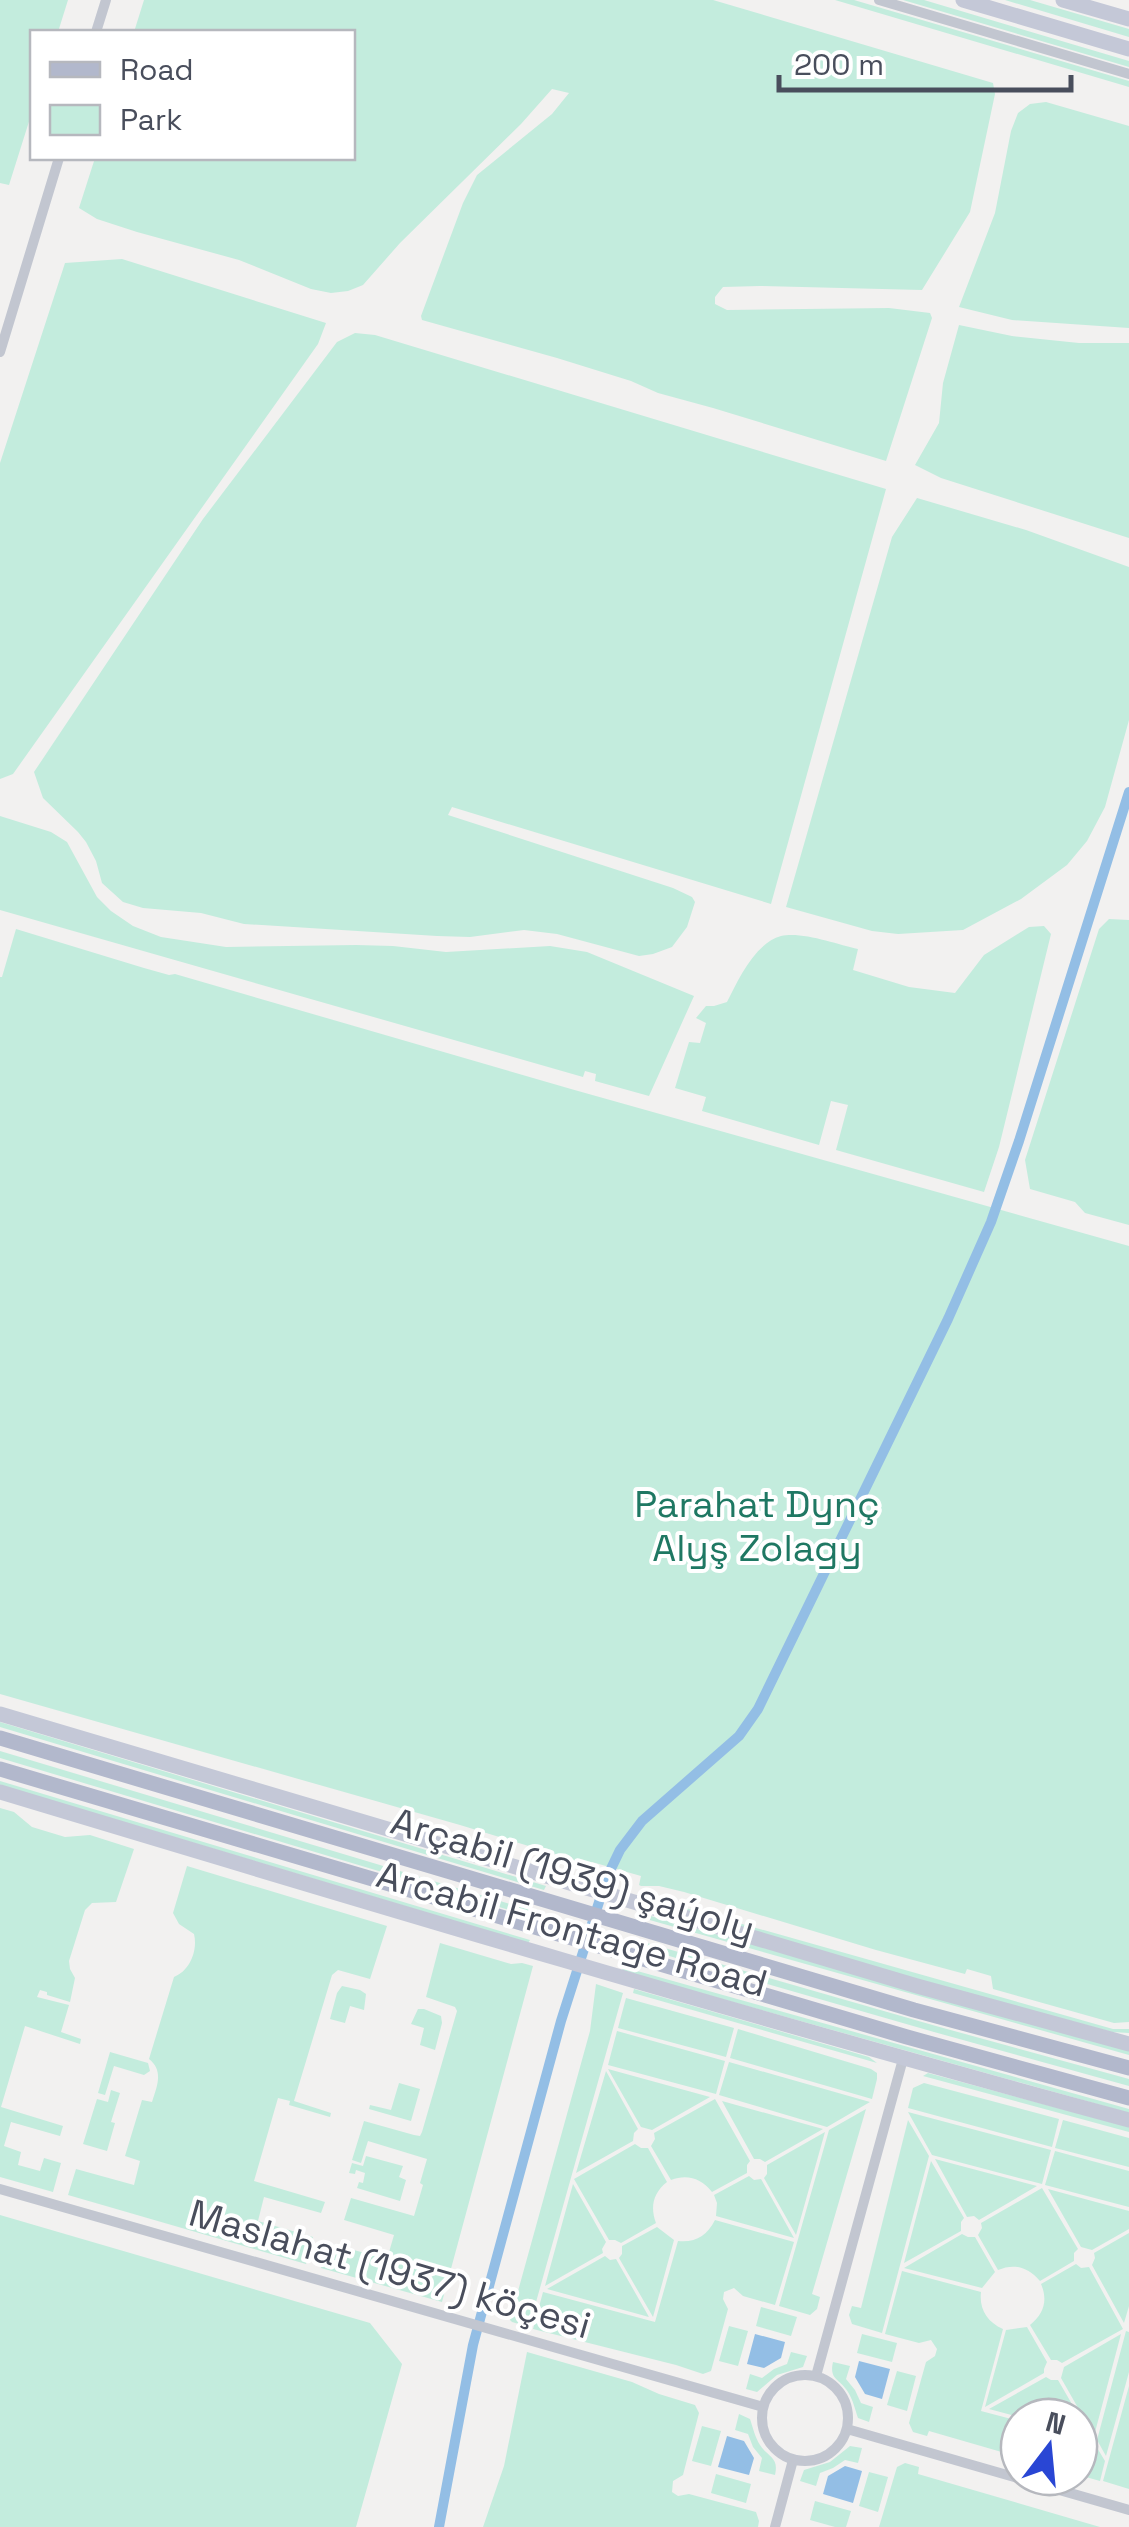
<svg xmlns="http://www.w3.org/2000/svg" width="1129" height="2527" viewBox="0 0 1129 2527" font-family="'Space Grotesk',sans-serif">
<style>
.green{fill:#c3ecdd}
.water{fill:#93bee5}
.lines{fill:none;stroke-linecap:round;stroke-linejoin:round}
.canal{stroke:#93bee5;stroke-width:10}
.street{stroke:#c2c6d0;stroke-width:10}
.secondary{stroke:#c4c8d7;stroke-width:15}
.primary{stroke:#b2b8cc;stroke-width:15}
.labels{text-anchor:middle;stroke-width:8;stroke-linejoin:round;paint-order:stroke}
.park-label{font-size:38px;fill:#1f7863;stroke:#fff}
.street-label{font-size:38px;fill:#494e5c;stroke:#fff}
</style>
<rect width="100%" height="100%" fill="#f2f1f0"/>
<path class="green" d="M0 0H68L58 32H32V112L9 185 0 183Z
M144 0H713L993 83 995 94 970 212 922 290 760 286 723 287 715 297V304L727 310 889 308 930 313 932 318 886 461 713 408 658 393 631 381 557 358 422 320 421 316 463 203 477 175 552 114 569 93 552 89 521 124 400 243 363 285 348 291 331 293 311 289 239 260 137 232 97 219 79 208 95 158H352V32H134Z
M835 0H854L1129 81V87Z
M903 0H924L1129 61V67Z
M1005 0H1030L1129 29V37Z
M1046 102 1129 126V328L1012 320 959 307 995 213 1011 131 1018 113 1030 104Z
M122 259 326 323 318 344 13 774 0 779V463L65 263Z
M959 325 1012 336 1079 343H1129V538L941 478 915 465 939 423 943 383Z
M355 333 375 335 886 489 771 904 452 807 448 815 673 888 692 897 695 902 687 927 672 947 653 954 639 956 557 934 524 930 470 937 437 936 244 924 201 913 143 908 123 902 102 883 96 861 86 842 78 832 43 798 34 772 203 519 337 342Z
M917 498 1026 530 1129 567V720L1105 807 1087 841 1067 865 1021 899 963 930 898 934 872 931 786 907 892 537Z
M0 816 51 832 67 842 97 897 111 911 133 926 161 937 226 947 356 945 393 946 446 952 550 946 587 952 694 996 649 1096 595 1081 596 1074 585 1071 583 1077 0 910Z
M1109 919 1129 920V1225L1085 1213 1075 1202 1030 1189 1025 1160 1099 929Z
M1044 926 1051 934 999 1147 984 1192 836 1150 848 1105 831 1101 819 1145 702 1111 706 1097 675 1088 689 1042 700 1043 706 1023 696 1018 706 1006H714L727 1002C738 980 755 943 781 936 801 931 837 944 858 949L853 970 909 987 955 993 984 955 1029 927Z
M16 929 144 968 169 975 175 974 571 1089 1129 1246V2022L1114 2023 993 1989 991 1976 967 1969 965 1974 876 1950 684 1892 659 1886H641L639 1885 641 1876 592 1862 587 1869 555 1854 460 1825 0 1694V977H2Z
M0 1722 546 1886 544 1890 0 1727Z
M0 1751 537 1912 536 1918 0 1758Z
M0 1781 530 1940 528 1943 0 1785Z
M0 1808 14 1812 32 1827 65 1837 90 1835 134 1849 116 1902 92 1903 85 1910 69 1961 70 1969 75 1978 70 2002 47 1995V1992L40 1990 37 1997 69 2005 61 2032 81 2039 80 2044 25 2026 1 2107 63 2126 60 2136 11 2122 4 2146 21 2152 18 2165 40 2171 44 2158 61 2163 53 2192 0 2177Z
M187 1866 387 1926 370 1979 338 1970 332 1975 294 2101 331 2113 330 2117 289 2105 290 2101 278 2098 254 2181 325 2202 321 2213 264 2197 258 2221 313 2237 306 2264 68 2195 76 2169 134 2185 140 2161 125 2156 142 2100 152 2102C157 2086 164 2071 149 2059L174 1977C190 1971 198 1950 194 1934L179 1924 173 1913Z
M661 1901 1113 2029H1129V2033L1112 2032 944 1987 660 1905Z
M640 1913 1129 2050V2055L639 1917Z
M633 1939 936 2026 1129 2079V2086L934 2032 631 1945Z
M440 1943 511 1964 522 1963 533 1966 442 2302 321 2268 328 2243 387 2259 394 2235 344 2220 351 2198 414 2216 423 2185 420 2183 427 2159 368 2141 361 2163 352 2160 364 2121 414 2135 420 2136 422 2132 457 2011 455 2007 426 1997Z
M623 1967 1129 2109V2113L622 1971Z
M596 1984 623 1993 529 2327 512 2322 510 2320 590 2031Z
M342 1986 360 1990 366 1994 364 2010 350 2006 345 2023 330 2019 337 1993Z
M634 1989 869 2057 877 2063 633 1993Z
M626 1998 734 2028 726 2057 618 2028Z
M418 2009H424L441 2016 442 2023 435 2050 420 2045 424 2028 411 2024Z
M738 2029 871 2069 877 2073V2079L872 2099 730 2058Z
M617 2031 725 2061 716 2094 608 2065Z
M110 2052 148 2063 150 2071 144 2075 114 2066 105 2095 98 2093Z
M729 2062 870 2102 827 2127 719 2095Z
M608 2069 710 2097 652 2130 641 2127Z
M606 2071 638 2129 634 2133 633 2141 576 2173Z
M928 2073 1129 2127V2132L923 2076Z
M399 2083 420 2089 411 2121 369 2109 370 2105 391 2110Z
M924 2083 1059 2119 1052 2147 908 2108 913 2088Z
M111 2090 120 2093 111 2122 115 2123 107 2151 83 2144 97 2099 108 2102Z
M715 2099 750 2161 747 2165V2173L712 2192C701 2178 687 2174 671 2180L651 2146 655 2139 654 2133Z
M722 2101 823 2129 765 2162 760 2159H754Z
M866 2109 812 2294 820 2297 817 2309 810 2315 779 2306 829 2130Z
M908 2112 1051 2150 1042 2184 932 2155Z
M908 2120 929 2156 882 2333 852 2324 849 2315 852 2306 861 2308Z
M1063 2120 1129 2138V2167L1055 2148Z
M825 2132 796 2235 764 2178 767 2174V2165Z
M635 2144 641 2148H648L667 2182C653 2193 650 2207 656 2223L621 2243 615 2240H609L574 2179Z
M1055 2151 1129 2171V2207L1045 2185Z
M366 2156 403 2166 399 2177 406 2180 400 2201 357 2188 359 2182 363 2183 365 2173 356 2170 355 2174 349 2173 352 2163 363 2166Z
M935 2159 1037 2186 979 2220 974 2216 967 2217Z
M931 2161 964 2218 961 2222V2231L904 2263Z
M749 2176 754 2180 761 2179 794 2238 716 2216 717 2203 714 2195Z
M573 2184 606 2242 602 2249 603 2253 545 2286Z
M1042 2188 1078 2249 1074 2253V2261L1040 2281C1028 2267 1014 2263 998 2270L978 2235 982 2228 981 2223Z
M1048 2189 1129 2211V2229L1092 2250 1081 2247Z
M0 2215 370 2323 402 2364 356 2527H0Z
M715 2220 794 2242 775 2305 743 2296 734 2288 724 2292 723 2299 728 2309 711 2371 703 2374 676 2365 533 2329 543 2292 655 2322 678 2241C695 2243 707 2236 715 2220Z
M657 2227 674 2240 653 2317 619 2258 622 2254V2246Z
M1129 2233V2306L1124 2323 1092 2265 1095 2258 1094 2253Z
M962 2234 968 2237H975L995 2272 982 2288 904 2268Z
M605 2256 610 2260 616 2259 649 2317 547 2289Z
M1076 2264 1081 2268 1089 2267 1123 2329 1062 2363 1057 2360H1051L1030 2325C1044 2314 1048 2300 1041 2284Z
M902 2271 981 2292C979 2309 987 2322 1003 2329L981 2411 1019 2421V2457L929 2431 927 2436 913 2432 909 2423 926 2362 935 2356 937 2349 931 2340 919 2343 885 2334Z
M761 2307 797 2317 791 2336 756 2326Z
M729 2326 748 2331 738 2366 719 2361Z
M1027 2327 1047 2362 1044 2369V2373L985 2407 1006 2330Z
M1126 2331 1129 2332V2372L1106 2456 1097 2440Z
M862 2334 897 2343 892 2362 857 2353Z
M1121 2334 1094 2436 1061 2378 1064 2367Z
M527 2352 632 2382 659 2394 695 2405 699 2413 683 2475 673 2481 672 2492 678 2496 689 2494 756 2512 759 2521 758 2527H483L504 2466Z
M791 2352 807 2356 803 2367 777 2375 757 2392 746 2389 750 2374 762 2378 774 2369 787 2364Z
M833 2362 850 2366 846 2379 855 2390 861 2403 873 2407 869 2422 858 2418C855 2409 853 2400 848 2392 839 2378 829 2380 833 2362Z
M897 2371 916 2376 907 2411 887 2405Z
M1046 2377 1051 2380H1058L1091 2437 1079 2434V2417H1019L989 2409Z
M1129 2386V2489L1103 2481Z
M739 2414 750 2419C753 2428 755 2437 760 2445 769 2458 779 2457 775 2475L759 2471 762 2458 753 2447 748 2434 735 2430Z
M702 2426 721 2431 711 2466 692 2461Z
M1079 2438 1093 2441 1105 2461 1100 2481 1079 2475Z
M850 2446 862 2448 858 2463 845 2460 833 2468 820 2473 816 2486 800 2481 804 2470 830 2462Z
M905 2463 919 2467 918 2474 1100 2527H879L897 2467Z
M869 2472 888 2477 878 2512 859 2506Z
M716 2474 751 2484 746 2503 711 2493Z
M815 2501 851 2511 846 2527H835L810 2520Z"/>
<path class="water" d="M755 2334 785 2342 781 2358 764 2368 747 2364Z
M859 2361 890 2369 882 2399 865 2394 855 2377Z
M727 2436 744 2441 754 2458 749 2475 718 2467Z
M845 2466 862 2471 853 2503 823 2494 828 2476Z"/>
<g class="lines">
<path class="canal" d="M439 2527 473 2345 561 2021 607 1877 620 1850 642 1821 739 1736 758 1709 948 1319 991 1222 1019 1141 1129 792"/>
<path class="street" d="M879 0 1129 74
M96 32 106 0
M0 352 59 158
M0 2189 763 2407
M762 2418a43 43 0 1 1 86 0a43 43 0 1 1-86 0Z
M816 2376 903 2059
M847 2429 1129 2510
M775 2527 793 2460"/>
<path class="secondary" d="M963 0 1129 49
M1063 0 1129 19
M0 1714 917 1986 1129 2044
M0 1792C375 1905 751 2018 1129 2120"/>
<path class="primary" d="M0 1738 914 2010 1129 2068
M0 1769 907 2037 1129 2098"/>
</g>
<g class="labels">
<g class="park-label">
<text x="757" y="1517">Parahat Dynç<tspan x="757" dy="44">Alyş Zolagy</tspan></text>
</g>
<g class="street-label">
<text transform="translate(573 1875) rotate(17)" y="13">Arçabil (1939) şaýoly</text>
<text transform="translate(572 1929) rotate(16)" y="13">Arcabil Frontage Road</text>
<text transform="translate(390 2269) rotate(16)" y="13">Maslahat (1937) köçesi</text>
</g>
</g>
<rect x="30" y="30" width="325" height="130" fill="#ffffff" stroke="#b6b8be" stroke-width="2.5"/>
<rect x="50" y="62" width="50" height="15" fill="#b2b8cc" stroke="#b6b8be" stroke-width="2.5"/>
<text x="120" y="80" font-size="30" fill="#494e5c">Road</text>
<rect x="50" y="105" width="50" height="30" fill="#c3ecdd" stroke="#b6b8be" stroke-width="2.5"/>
<text x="120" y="130" font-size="30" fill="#494e5c">Park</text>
<g transform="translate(1049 2447) rotate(16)"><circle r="48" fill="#ffffff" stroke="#b6b8be" stroke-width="2.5"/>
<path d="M0-8L18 38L0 25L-18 38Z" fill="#2946d4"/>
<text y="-15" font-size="28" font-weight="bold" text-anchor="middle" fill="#494e5c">N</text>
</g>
<path d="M779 75v15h292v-15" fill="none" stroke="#494e5c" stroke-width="5"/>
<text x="794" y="75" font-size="30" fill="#494e5c" stroke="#ffffff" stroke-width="8" paint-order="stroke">200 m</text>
</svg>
